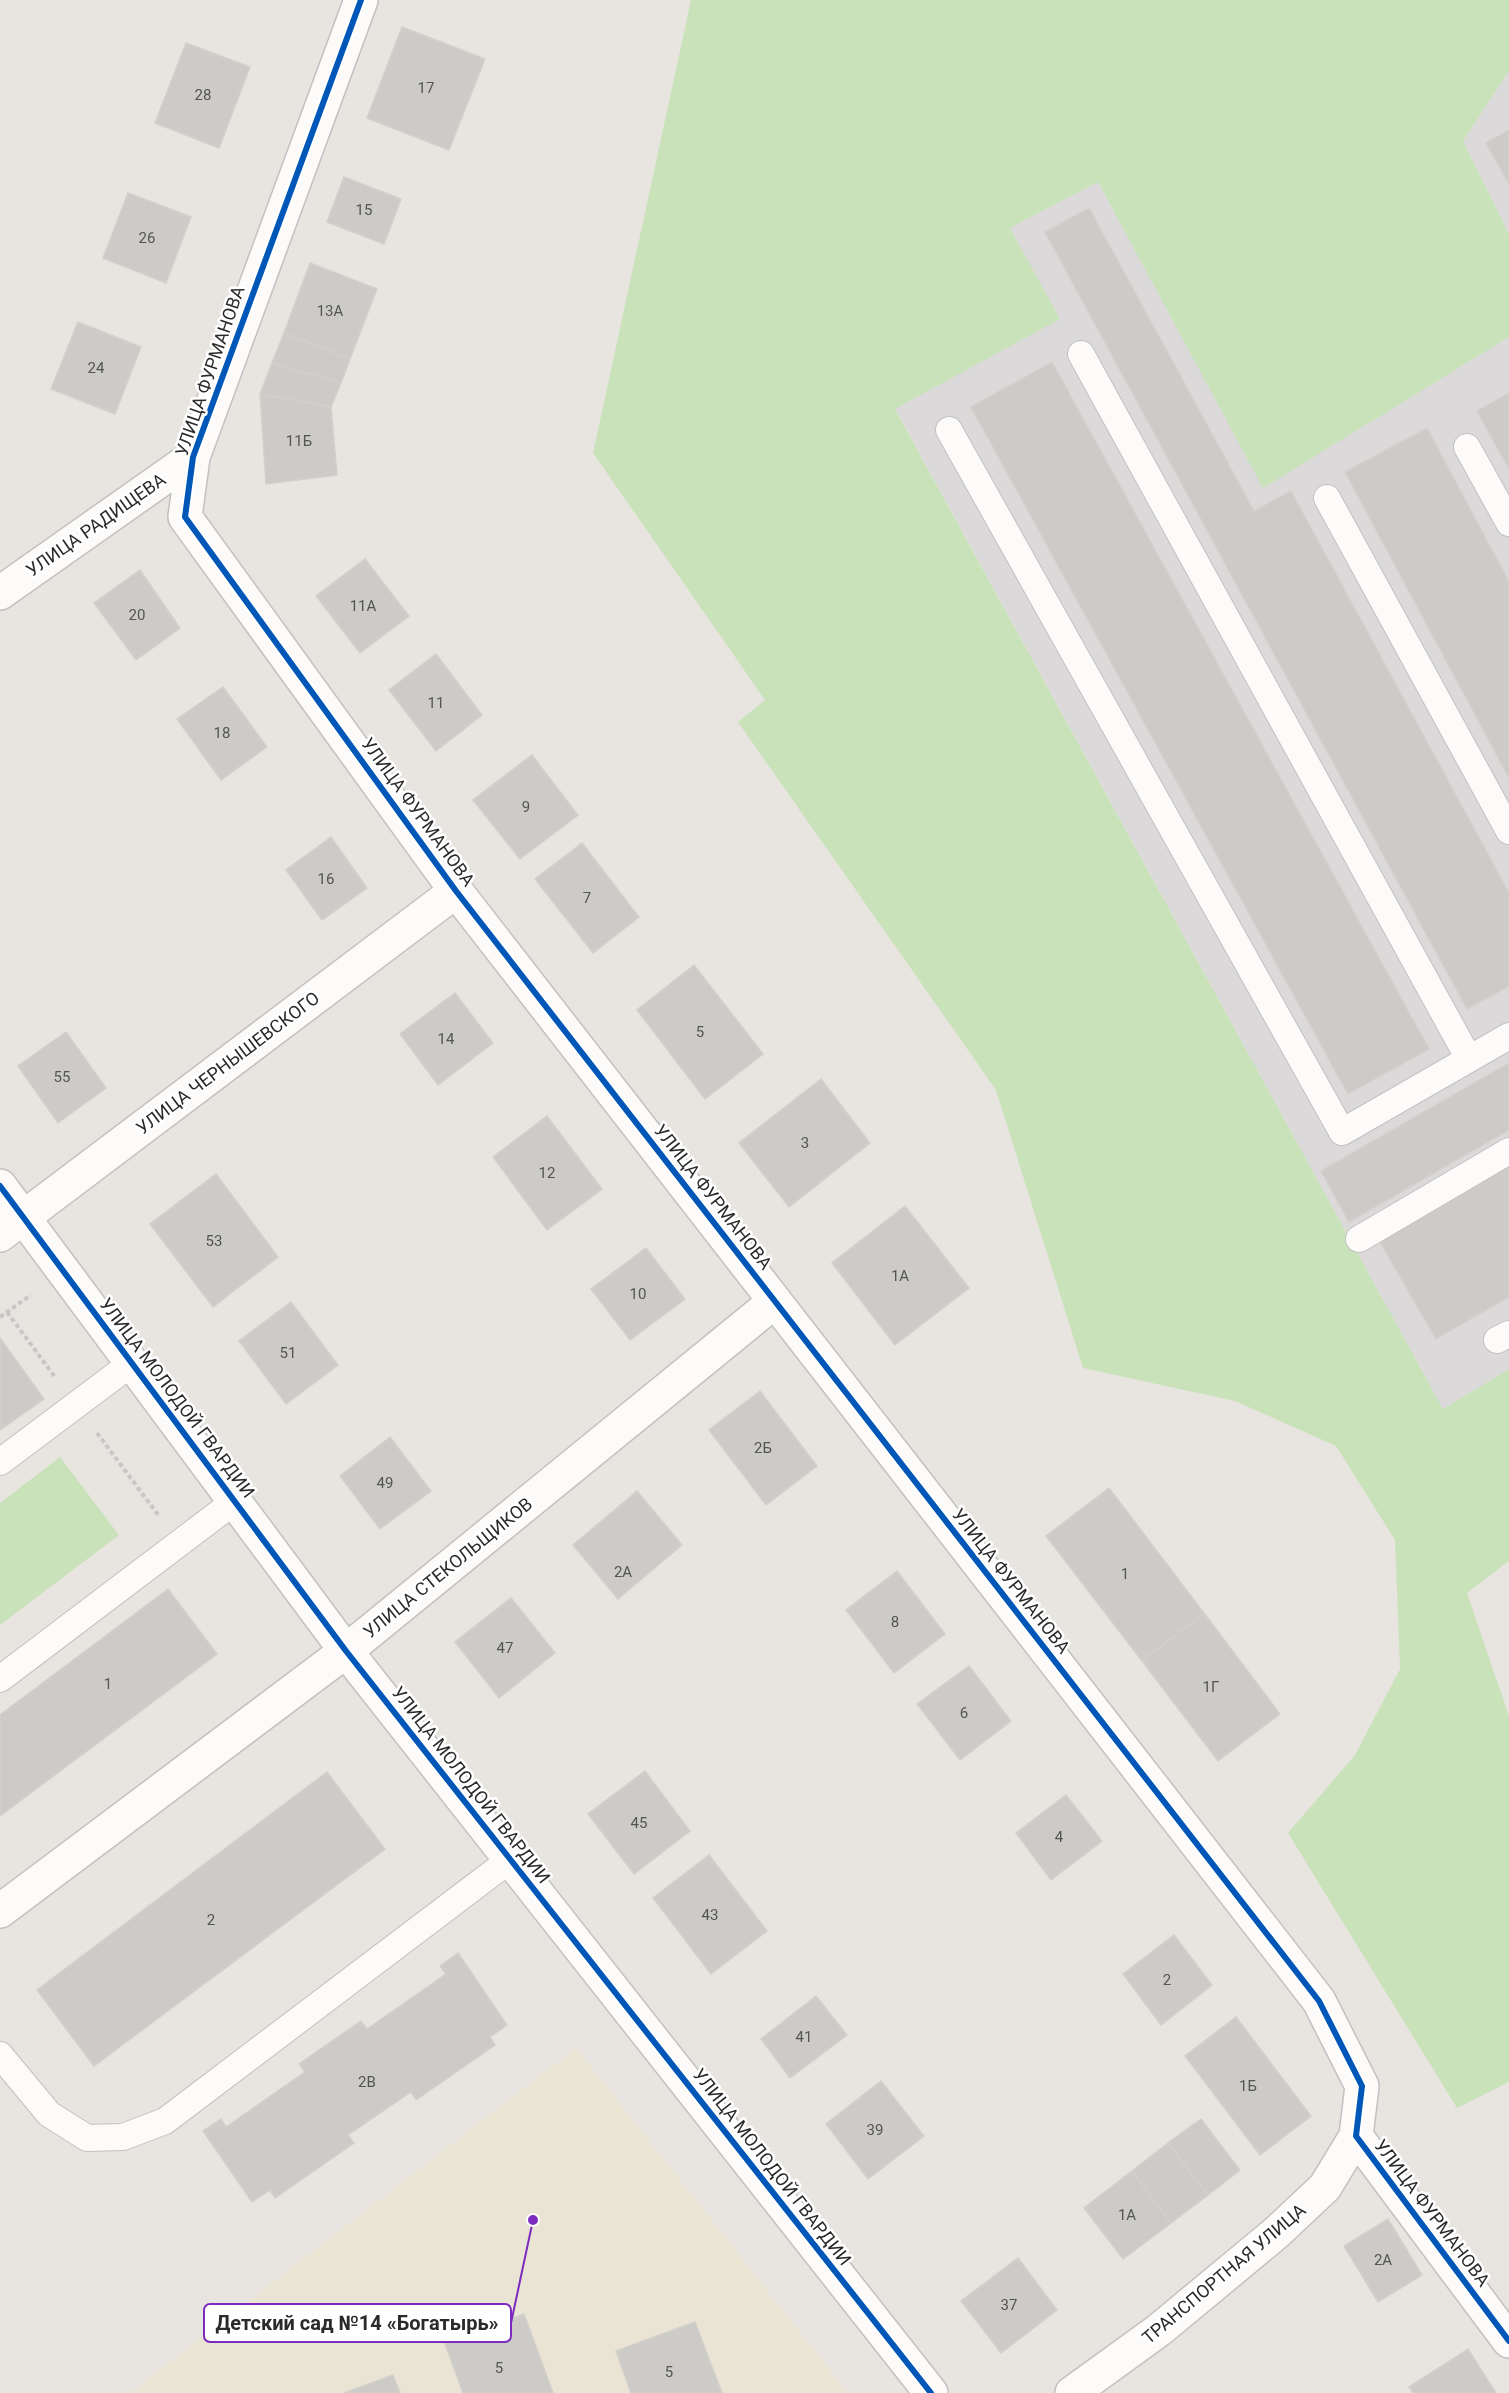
<svg xmlns="http://www.w3.org/2000/svg" width="1509" height="2393" viewBox="0 0 1509 2393" font-family="Roboto,sans-serif">
<style>
.industrial{fill:#dcd9db}
.education{fill:#eae4d5}
.green{fill:#c9e2ba}
.building{fill:#cdcbc7;stroke:#d3d0cc;stroke-width:1.5}
.lines{fill:none;stroke-linecap:round;stroke-linejoin:round}
.service-casing{stroke:#c2c1c1;stroke-width:28}
.minor-casing{stroke:#c2c1c1;stroke-width:36}
.path{stroke:#c8c7c7;stroke-width:4;stroke-dasharray:4.5 3;stroke-linecap:butt}
.service{stroke:#fcfbfa;stroke-width:26}
.minor{stroke:#fcfbfa;stroke-width:33}
.cycleway-casing{stroke:#fff;stroke-width:10}
.cycleway{stroke:#0057b8;stroke-width:6}
.labels{text-anchor:middle;stroke-width:5;stroke-linejoin:round;paint-order:stroke}
.number-label{font-size:15px;fill:#545453}
.street-label{font-size:18px;fill:#2a2a2a;stroke:#fff}
.leader{fill:none;stroke:#7b2cbf;stroke-width:2}
.callout-dot{fill:#7b2cbf;stroke:#fff;stroke-width:2}
.callout{fill:#fff;stroke:#7b2cbf;stroke-width:2}
.callout-label{font-size:20px;text-anchor:middle;font-weight:bold;fill:#2a2a2a}
</style>
<rect width="100%" height="100%" fill="#e8e5e0"/>
<path class="industrial" d="M1509 71V234L1463 141Z
M1098 182 1263 487 1509 337V1369L1443 1409 895 408 1059 319 1010 228Z"/>
<path class="education" d="M576 2048 848 2393H130Z"/>
<path class="green" d="M691 0H1509V71L1463 141 1509 234V337L1263 488 1098 182 1010 228 1060 319 895 409 1443 1409 1509 1369V1561L1467 1593 1509 1716V2082L1457 2108 1288 1833 1355 1755 1400 1669 1395 1540 1336 1446 1235 1401 1083 1368 996 1090 738 722 765 700 593 453Z
M60 1457 119 1535 0 1625V1503Z"/>
<path class="building" d="M402 27 485 59 449 150 367 118Z
M186 43 250 67 219 148 155 123Z
M1509 130V184L1486 143Z
M344 177 401 199 384 244 327 222Z
M128 193 191 217 166 283 103 258Z
M1089 208 1254 511 1291 491 1509 893V986L1467 1009 1045 232Z
M310 263 377 289 350 359 284 333Z
M78 322 141 347 115 414 51 389Z
M284 333 350 359 341 383 272 363Z
M1052 362 1429 1049 1348 1094 971 407Z
M272 363 341 383 331 407 260 394Z
M1509 393V469L1477 411Z
M260 394 331 407 337 475 266 484Z
M1427 428 1509 582V778L1345 472Z
M365 559 409 616 360 653 316 596Z
M140 570 180 628 136 660 94 603Z
M436 654 482 715 436 751 389 690Z
M223 687 267 747 221 780 177 719Z
M532 755 578 815 520 859 473 800Z
M331 837 367 888 322 920 286 870Z
M582 843 639 917 593 953 535 879Z
M694 965 763 1054 705 1099 637 1010Z
M455 993 493 1043 438 1085 400 1034Z
M66 1032 106 1088 58 1123 18 1066Z
M1509 1063V1130L1349 1222 1321 1171Z
M821 1079 870 1143 789 1207 739 1143Z
M547 1116 602 1189 547 1230 493 1157Z
M1509 1167V1297L1436 1339 1380 1242Z
M216 1174 278 1257 213 1307 150 1224Z
M905 1206 969 1288 895 1345 832 1263Z
M646 1248 685 1299 630 1340 591 1289Z
M291 1302 338 1365 286 1404 239 1341Z
M0 1338 44 1399 0 1430Z
M760 1391 817 1466 766 1505 709 1430Z
M390 1437 431 1491 380 1529 340 1476Z
M1109 1488 1204 1613 1142 1661 1046 1536Z
M637 1491 682 1545 618 1599 573 1545Z
M897 1571 945 1634 894 1673 846 1610Z
M168 1589 217 1654 0 1816V1715Z
M511 1598 555 1653 499 1698 455 1642Z
M1204 1613 1280 1714 1218 1761 1142 1661Z
M969 1666 1011 1721 960 1760 917 1704Z
M645 1771 690 1831 634 1874 588 1814Z
M327 1772 385 1849 94 2066 37 1990Z
M1066 1795 1102 1841 1051 1880 1016 1833Z
M709 1855 767 1931 711 1974 653 1898Z
M1174 1935 1212 1985 1161 2025 1123 1974Z
M458 1953 507 2025 490 2037 495 2045 416 2100 411 2092 348 2135 354 2143 275 2198 270 2190 252 2202 203 2131 221 2119 226 2127 305 2072 299 2064 361 2021 367 2029 446 1974 440 1966Z
M816 1996 847 2035 790 2078 761 2039Z
M1236 2017 1311 2116 1260 2155 1185 2056Z
M881 2081 924 2136 868 2179 826 2124Z
M1201 2119 1240 2170 1208 2195 1168 2143Z
M1168 2143 1208 2195 1171 2223 1132 2171Z
M1132 2171 1171 2223 1123 2259 1084 2208Z
M1388 2219 1422 2275 1378 2302 1344 2246Z
M1018 2258 1057 2310 1001 2353 961 2301Z
M524 2314 553 2393H463L445 2344Z
M695 2322 722 2393H631L616 2351Z
M1468 2349 1496 2393H1413L1409 2387Z
M393 2375 400 2393H344Z"/>
<g class="lines">
<defs>
<path id="service" d="M1081 354 1469 1059
M949 430 1342 1132 1509 1036
M1467 447 1509 523
M1327 498 1509 831
M1359 1239 1509 1151
M1497 1340 1509 1334
M0 1462 132 1363
M0 1679 235 1501
M0 2055 49 2114 87 2138 123 2137 165 2121 511 1859"/>
<path id="minor" d="M361 0 193 457 185 517 456 891 1319 2001 1362 2086 1356 2136 1509 2341
M0 593 193 457
M0 1186 346 1651 931 2393
M0 1235 456 891
M0 1911 346 1651 774 1302
M1072 2393 1159 2330 1276 2233 1325 2187 1356 2136"/>
</defs>
<use href="#service" class="service-casing"/>
<use href="#minor" class="minor-casing"/>
<path class="path" d="M7 1312 55 1377
M0 1317 31 1295
M97 1433 159 1516"/>
<use href="#service" class="service"/>
<use href="#minor" class="minor"/>
<defs>
<path id="cycleway" d="M361 0 193 457 185 517 456 891 1319 2001 1362 2086 1356 2136 1509 2341
M0 1186 346 1651 931 2393"/>
</defs>
<use href="#cycleway" class="cycleway-casing"/>
<use href="#cycleway" class="cycleway"/>
</g>
<g class="labels">
<g class="number-label">
<text x="426" y="93">17</text>
<text x="203" y="100">28</text>
<text x="364" y="215">15</text>
<text x="147" y="243">26</text>
<text x="330" y="316">13А</text>
<text x="96" y="373">24</text>
<text x="299" y="446">11Б</text>
<text x="363" y="611">11А</text>
<text x="137" y="620">20</text>
<text x="436" y="708">11</text>
<text x="222" y="738">18</text>
<text x="526" y="812">9</text>
<text x="326" y="884">16</text>
<text x="587" y="903">7</text>
<text x="700" y="1037">5</text>
<text x="446" y="1044">14</text>
<text x="62" y="1082">55</text>
<text x="805" y="1148">3</text>
<text x="547" y="1178">12</text>
<text x="214" y="1246">53</text>
<text x="900" y="1281">1А</text>
<text x="638" y="1299">10</text>
<text x="288" y="1358">51</text>
<text x="763" y="1453">2Б</text>
<text x="385" y="1488">49</text>
<text x="623" y="1577">2А</text>
<text x="1125" y="1579">1</text>
<text x="895" y="1627">8</text>
<text x="505" y="1653">47</text>
<text x="108" y="1689">1</text>
<text x="1211" y="1692">1Г</text>
<text x="964" y="1718">6</text>
<text x="639" y="1828">45</text>
<text x="1059" y="1842">4</text>
<text x="710" y="1920">43</text>
<text x="211" y="1925">2</text>
<text x="1167" y="1985">2</text>
<text x="804" y="2042">41</text>
<text x="367" y="2087">2В</text>
<text x="1248" y="2091">1Б</text>
<text x="875" y="2135">39</text>
<text x="1127" y="2220">1А</text>
<text x="1383" y="2265">2А</text>
<text x="1009" y="2310">37</text>
<text x="499" y="2373">5</text>
<text x="669" y="2377">5</text>
</g>
<g class="street-label">
<text transform="translate(210 371) rotate(-71)" y="6">УЛИЦА ФУРМАНОВА</text>
<text transform="translate(96 525) rotate(-35)" y="6">УЛИЦА РАДИЩЕВА</text>
<text transform="translate(418 812) rotate(54)" y="6">УЛИЦА ФУРМАНОВА</text>
<text transform="translate(228 1063) rotate(-37)" y="6">УЛИЦА ЧЕРНЫШЕВСКОГО</text>
<text transform="translate(713 1197) rotate(52)" y="6">УЛИЦА ФУРМАНОВА</text>
<text transform="translate(177 1398) rotate(53)" y="6">УЛИЦА МОЛОДОЙ ГВАРДИИ</text>
<text transform="translate(448 1568) rotate(-39)" y="6">УЛИЦА СТЕКОЛЬЩИКОВ</text>
<text transform="translate(1011 1581) rotate(52)" y="6">УЛИЦА ФУРМАНОВА</text>
<text transform="translate(471 1785) rotate(52)" y="6">УЛИЦА МОЛОДОЙ ГВАРДИИ</text>
<text transform="translate(772 2167) rotate(52)" y="6">УЛИЦА МОЛОДОЙ ГВАРДИИ</text>
<text transform="translate(1432 2213) rotate(53)" y="6">УЛИЦА ФУРМАНОВА</text>
<text transform="translate(1224 2274) rotate(-40)" y="6">ТРАНСПОРТНАЯ УЛИЦА</text>
</g>
</g>
<path class="leader" d="M533 2220L511 2323"/>
<circle class="callout-dot" cx="533" cy="2220" r="6"/>
<rect class="callout" x="204" y="2304" width="307" height="38" rx="6"/>
<g class="callout-label">
<text x="357" y="2330">Детский сад №14 «Богатырь»</text>
</g>
</svg>
